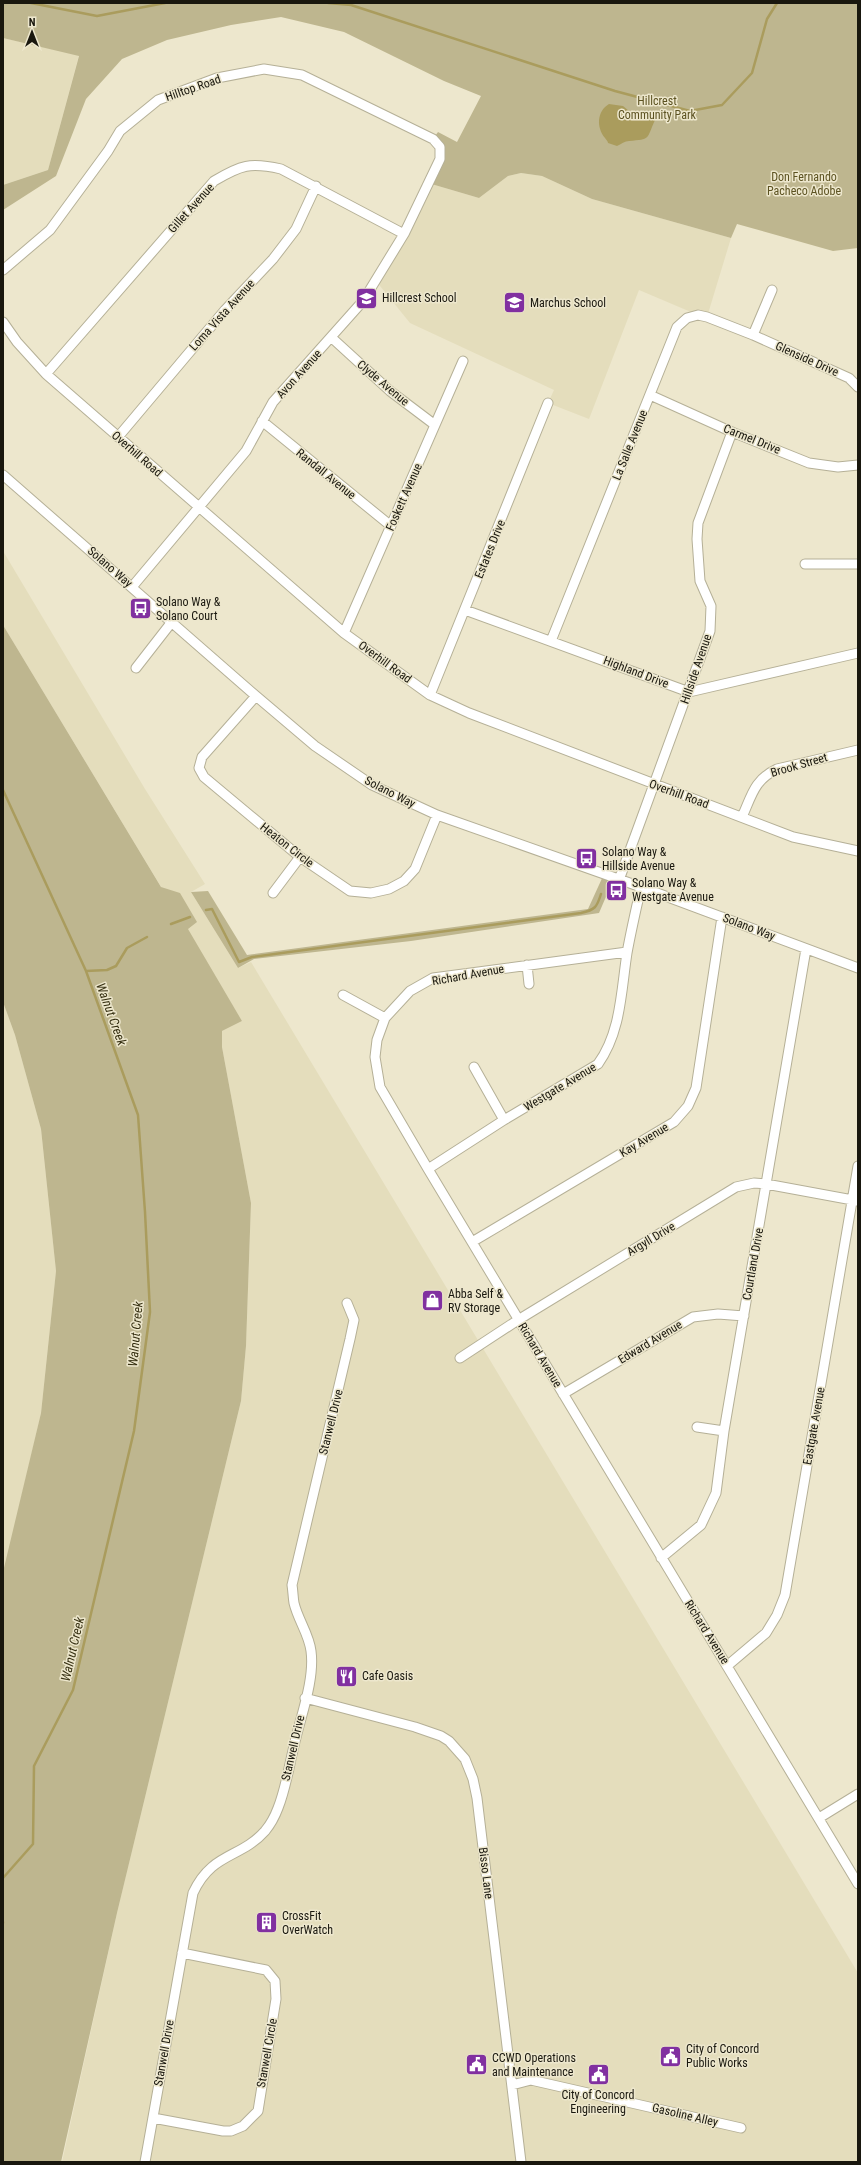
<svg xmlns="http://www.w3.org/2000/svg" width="861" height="2165" viewBox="0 0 861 2165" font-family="'Roboto Condensed',sans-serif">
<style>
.built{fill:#e4ddbc}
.green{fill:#beb68f}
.water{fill:#aa9c5d}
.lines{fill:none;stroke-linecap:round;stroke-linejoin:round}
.stream{stroke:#aa9c5d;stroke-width:2.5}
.minor-casing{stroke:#b5b097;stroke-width:11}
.minor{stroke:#fff;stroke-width:9}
.labels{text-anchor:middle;stroke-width:3;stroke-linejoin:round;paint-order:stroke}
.street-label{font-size:12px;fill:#19170e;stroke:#ede7cd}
.park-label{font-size:12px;fill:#5c5221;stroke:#ede7cd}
.poi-label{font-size:12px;fill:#19170e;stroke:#ede7cd;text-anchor:start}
.water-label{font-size:13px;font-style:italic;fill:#363012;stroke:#ede7cd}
</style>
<rect width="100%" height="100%" fill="#ede7cd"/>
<path class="built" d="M3 38 79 55 48 170 3 185Z
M521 173 542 176 592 199 731 238 707 317 698 315 639 290 589 419 548 403 554 390 410 323 376 281 428 183 479 198 508 176Z
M3 551 145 789 205 884 191 892 238 968 251 962 858 1973V2162H62L117 1913 241 1401 246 1346 251 1203 222 1047V1031L242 1021 3 625Z
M3 1002 15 1035 41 1129 56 1271 41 1413 3 1576Z"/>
<path class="green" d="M3 3H858V248L833 251 737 224 731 238 592 199 542 176 521 173 508 176 479 198 428 183 440 159 433 139 438 132 457 142 481 96 444 81 344 32 281 17 231 25 167 40 122 59 86 99 56 176 3 210V185L48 170 79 56 3 38Z
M3 625 161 887 180 893 197 922 188 929 242 1021 222 1031V1047L251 1203 246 1346 241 1401 117 1913 61 2162H3V1572L41 1413 56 1271 41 1129 15 1035 3 1002Z
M604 874 614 878 599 913 411 941 254 959 238 968 191 892 208 891 247 955 588 909Z"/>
<path class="water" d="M609 104 623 106 629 111 655 120C646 140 651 139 629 141 625 141 621 144 617 146L608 143C608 141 606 140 605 138 596 127 597 111 609 104Z"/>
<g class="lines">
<path class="stream" d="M31 3 97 16 165 3
M328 3 351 5 615 91 690 111 722 105 752 73 767 19 777 3
M3 790 86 971 138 1115 145 1212 150 1312 134 1431 73 1690 34 1766 33 1844 3 1878
M206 910 212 909 239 962 252 957 581 913C595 910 597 907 601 894
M171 924 190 917
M86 971 107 970 116 966 127 948 147 937
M3 1922V1923"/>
<defs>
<path id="minor" d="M3 270 50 230 108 151 120 131 158 100 217 78 264 69 302 75 433 139 440 147V159L404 234 363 301 273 402 246 451 132 587
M3 322 17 342 46 374 344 633 430 695 469 713 793 837 858 851
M753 335 772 290
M332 338 390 391 435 425
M46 374 214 181C241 165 250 162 281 169L404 234
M650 395 732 432 809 463 838 467 858 465
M262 421 391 526
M118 437 225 310 273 259 296 229 316 186
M3 475 256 696 315 746 372 785 437 815 641 887 858 968
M805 564H858
M465 610 689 692 858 653
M344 633 463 361
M551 641 677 327 687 318 698 315 707 317 753 335 849 378 858 387
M136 668 171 623
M430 695 548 403
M256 696 202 757 199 768 204 777 300 857 350 891 371 893 389 889 404 881 415 869 437 815
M742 817C752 795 754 780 777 769L858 750
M619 880 710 631 711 606 700 581 697 539 698 523 732 432
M273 893 300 857
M627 952 433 978 410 991 385 1018 377 1040 375 1057 380 1087 428 1169 858 1884
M527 965 529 984
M343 995 385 1018
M474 1067 504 1120
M428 1169 504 1120 598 1064C621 1032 621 992 627 953 631 931 636 909 641 887
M472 1242 674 1122 688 1106 696 1088 722 917
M460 1358 518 1320 736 1187 754 1183 766 1184 858 1201
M563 1394 693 1317 718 1314 744 1316
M697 1427 724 1431
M661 1558 701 1525 716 1493 724 1431 806 949
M727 1666 766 1633 777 1615 785 1595 858 1166
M305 1698 415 1727 441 1736 449 1741 465 1759 473 1779 477 1798 521 2162
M819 1818 858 1794
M512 2085 531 2080 741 2128
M153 2118 223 2131H231L243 2126 258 2111 276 1999 275 1981 266 1970 182 1953
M145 2162 193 1893C212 1852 240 1859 265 1831 270 1825 275 1816 278 1808 286 1788 289 1766 294 1746 300 1718 315 1680 311 1651 309 1634 298 1620 294 1603 293 1597 293 1591 292 1585L350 1339 354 1320 347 1303"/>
</defs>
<use href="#minor" class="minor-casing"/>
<use href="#minor" class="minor"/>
</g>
<defs>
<symbol id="school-square" viewBox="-11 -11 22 22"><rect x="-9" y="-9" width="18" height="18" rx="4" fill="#8130a0" stroke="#ede7cd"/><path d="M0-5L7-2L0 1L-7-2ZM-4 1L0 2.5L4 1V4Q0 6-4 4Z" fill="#fff"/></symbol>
<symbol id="bus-square" viewBox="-11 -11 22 22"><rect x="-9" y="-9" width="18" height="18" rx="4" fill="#8130a0" stroke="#ede7cd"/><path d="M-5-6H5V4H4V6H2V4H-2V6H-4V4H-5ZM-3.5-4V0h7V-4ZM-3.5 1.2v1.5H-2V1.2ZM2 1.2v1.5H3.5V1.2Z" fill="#fff"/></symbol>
<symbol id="shop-square" viewBox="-11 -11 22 22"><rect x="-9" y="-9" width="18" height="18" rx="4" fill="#8130a0" stroke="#ede7cd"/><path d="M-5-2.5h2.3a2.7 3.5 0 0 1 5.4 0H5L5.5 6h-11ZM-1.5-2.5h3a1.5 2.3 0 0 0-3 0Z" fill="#fff"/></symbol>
<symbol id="restaurant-square" viewBox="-11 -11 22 22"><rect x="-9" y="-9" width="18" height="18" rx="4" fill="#8130a0" stroke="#ede7cd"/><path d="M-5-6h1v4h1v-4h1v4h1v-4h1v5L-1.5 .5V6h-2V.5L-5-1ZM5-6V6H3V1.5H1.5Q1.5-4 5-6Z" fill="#fff"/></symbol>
<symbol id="building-square" viewBox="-11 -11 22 22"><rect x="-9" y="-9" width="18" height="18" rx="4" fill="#8130a0" stroke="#ede7cd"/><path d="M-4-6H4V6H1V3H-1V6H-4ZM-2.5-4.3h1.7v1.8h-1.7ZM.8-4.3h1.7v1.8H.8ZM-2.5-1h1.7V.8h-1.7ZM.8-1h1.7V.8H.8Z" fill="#fff"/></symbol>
<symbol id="civic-square" viewBox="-11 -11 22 22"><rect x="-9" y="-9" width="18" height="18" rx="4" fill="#8130a0" stroke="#ede7cd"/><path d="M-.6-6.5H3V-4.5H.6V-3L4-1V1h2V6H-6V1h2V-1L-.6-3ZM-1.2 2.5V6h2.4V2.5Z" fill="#fff"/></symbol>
</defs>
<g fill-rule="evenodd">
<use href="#school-square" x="354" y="286" width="25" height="25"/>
<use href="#school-square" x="502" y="290" width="25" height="25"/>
<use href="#bus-square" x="128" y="596" width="25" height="25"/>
<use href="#bus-square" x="574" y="846" width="25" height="25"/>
<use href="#bus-square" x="604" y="878" width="25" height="25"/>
<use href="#shop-square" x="420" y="1288" width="25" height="25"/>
<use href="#restaurant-square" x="334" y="1664" width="25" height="25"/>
<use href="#building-square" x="254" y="1910" width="25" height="25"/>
<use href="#civic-square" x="658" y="2044" width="25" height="25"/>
<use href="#civic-square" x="464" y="2052" width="25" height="25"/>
<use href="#civic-square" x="586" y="2062" width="25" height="25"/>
</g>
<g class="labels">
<g class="street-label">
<text transform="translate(193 88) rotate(-19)" y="4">Hilltop Road</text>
<text transform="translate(191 208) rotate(-48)" y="4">Gillet Avenue</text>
<text transform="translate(222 315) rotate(-48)" y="4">Loma Vista Avenue</text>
<text transform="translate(807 359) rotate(24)" y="4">Glenside Drive</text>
<text transform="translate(299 374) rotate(-48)" y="4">Avon Avenue</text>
<text transform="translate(383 383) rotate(40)" y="4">Clyde Avenue</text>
<text transform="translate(752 439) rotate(22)" y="4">Carmel Drive</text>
<text transform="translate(630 445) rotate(-68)" y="4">La Salle Avenue</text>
<text transform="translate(137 454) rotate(41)" y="4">Overhill Road</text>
<text transform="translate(326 474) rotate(39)" y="4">Randall Avenue</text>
<text transform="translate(404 497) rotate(-66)" y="4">Foskett Avenue</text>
<text transform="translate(490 549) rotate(-68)" y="4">Estates Drive</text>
<text transform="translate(110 567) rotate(41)" y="4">Solano Way</text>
<text transform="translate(385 662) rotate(36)" y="4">Overhill Road</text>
<text transform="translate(696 669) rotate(-71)" y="4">Hillside Avenue</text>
<text transform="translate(636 672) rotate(21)" y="4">Highland Drive</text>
<text transform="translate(799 765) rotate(-16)" y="4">Brook Street</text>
<text transform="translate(390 792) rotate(27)" y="4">Solano Way</text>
<text transform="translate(679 794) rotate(20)" y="4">Overhill Road</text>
<text transform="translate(287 845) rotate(38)" y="4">Heaton Circle</text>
<text transform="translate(749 927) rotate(21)" y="4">Solano Way</text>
<text transform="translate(468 975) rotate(-10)" y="4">Richard Avenue</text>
<text transform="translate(560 1087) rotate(-31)" y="4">Westgate Avenue</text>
<text transform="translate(644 1140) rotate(-31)" y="4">Kay Avenue</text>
<text transform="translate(651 1239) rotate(-31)" y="4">Argyll Drive</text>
<text transform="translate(753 1264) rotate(-80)" y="4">Courtland Drive</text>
<text transform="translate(650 1342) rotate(-31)" y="4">Edward Avenue</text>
<text transform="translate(540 1355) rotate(59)" y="4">Richard Avenue</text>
<text transform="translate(331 1422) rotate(-76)" y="4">Stanwell Drive</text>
<text transform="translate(814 1426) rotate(-80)" y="4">Eastgate Avenue</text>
<text transform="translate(707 1632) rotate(58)" y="4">Richard Avenue</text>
<text transform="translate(293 1748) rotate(-77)" y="4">Stanwell Drive</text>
<text transform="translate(486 1873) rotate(83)" y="4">Bisso Lane</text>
<text transform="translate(164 2053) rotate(-80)" y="4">Stanwell Drive</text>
<text transform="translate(267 2053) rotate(-80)" y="4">Stanwell Circle</text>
<text transform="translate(685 2115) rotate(13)" y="4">Gasoline Alley</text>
</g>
<g class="park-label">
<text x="657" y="105">Hillcrest<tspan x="657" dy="14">Community Park</tspan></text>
<text x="804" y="181">Don Fernando<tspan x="804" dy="14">Pacheco Adobe</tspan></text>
</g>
<g class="poi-label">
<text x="382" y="302">Hillcrest School</text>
<text x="530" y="307">Marchus School</text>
<text x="156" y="606">Solano Way &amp;<tspan x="156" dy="14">Solano Court</tspan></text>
<text x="602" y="856">Solano Way &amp;<tspan x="602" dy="14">Hillside Avenue</tspan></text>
<text x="632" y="887">Solano Way &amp;<tspan x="632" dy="14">Westgate Avenue</tspan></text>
<text x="448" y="1298">Abba Self &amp;<tspan x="448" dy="14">RV Storage</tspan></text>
<text x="362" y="1680">Cafe Oasis</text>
<text x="282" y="1920">CrossFit<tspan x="282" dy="14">OverWatch</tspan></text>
<text x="686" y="2053">City of Concord<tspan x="686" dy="14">Public Works</tspan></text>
<text x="492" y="2062">CCWD Operations<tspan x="492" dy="14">and Maintenance</tspan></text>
<text x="598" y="2099" text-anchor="middle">City of Concord<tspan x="598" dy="14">Engineering</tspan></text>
</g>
<g class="water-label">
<text transform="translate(112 1014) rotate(70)" y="5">Walnut Creek</text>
<text transform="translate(135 1334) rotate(-85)" y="5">Walnut Creek</text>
<text transform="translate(72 1649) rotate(-77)" y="5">Walnut Creek</text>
</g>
</g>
<rect width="861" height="2165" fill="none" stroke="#19170e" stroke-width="8"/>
<g transform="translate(32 32)" stroke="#ede7cd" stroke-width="3" paint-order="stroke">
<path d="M0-3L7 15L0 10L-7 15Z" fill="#19170e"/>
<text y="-6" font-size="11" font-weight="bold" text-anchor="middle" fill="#19170e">N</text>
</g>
</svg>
